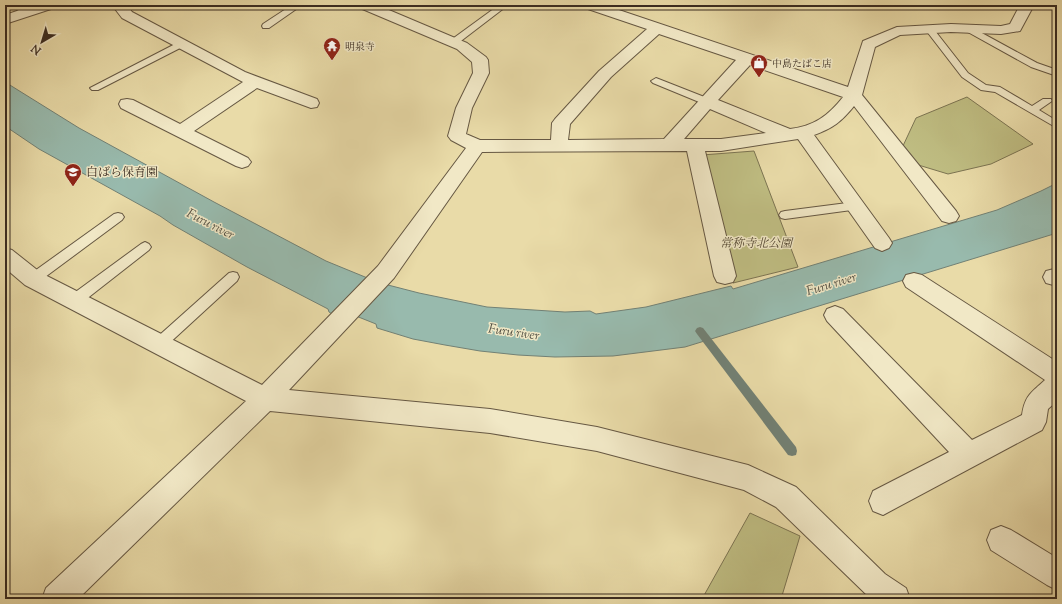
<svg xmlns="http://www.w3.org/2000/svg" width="1062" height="604" viewBox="0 0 1062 604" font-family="'Sorts Mill Goudy','Noto Serif JP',serif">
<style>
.green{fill:#bfbd82;stroke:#7c7452}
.water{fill:#98baad;stroke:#728175}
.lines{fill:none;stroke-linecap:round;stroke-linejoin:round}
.stream{fill:#728175;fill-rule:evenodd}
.service-casing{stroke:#665843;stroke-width:2}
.minor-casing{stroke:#665843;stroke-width:2}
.tertiary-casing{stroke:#665843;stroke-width:2}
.service{fill:#f1e8c6;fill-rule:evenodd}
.minor{fill:#f1e8c6;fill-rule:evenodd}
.tertiary{fill:#f1e8c6;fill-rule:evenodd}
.labels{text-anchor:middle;stroke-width:3;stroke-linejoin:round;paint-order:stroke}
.far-poi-label{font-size:10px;fill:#3a2c21;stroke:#f1e8c6;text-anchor:start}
.poi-label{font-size:12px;fill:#3a2c21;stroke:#f1e8c6;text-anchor:start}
.park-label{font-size:12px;font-style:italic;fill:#554934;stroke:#f1e8c6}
.water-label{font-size:13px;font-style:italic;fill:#525044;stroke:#f1e8c6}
</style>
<rect width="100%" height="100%" fill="#e9dba8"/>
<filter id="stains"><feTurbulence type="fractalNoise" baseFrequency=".005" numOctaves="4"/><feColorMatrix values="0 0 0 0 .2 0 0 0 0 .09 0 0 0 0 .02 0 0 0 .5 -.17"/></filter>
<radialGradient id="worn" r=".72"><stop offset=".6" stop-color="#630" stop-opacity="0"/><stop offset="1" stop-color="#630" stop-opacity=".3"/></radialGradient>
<path class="green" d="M967 97 1033 144 991 164 948 174 915 164 902 148 916 118Z
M754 151 798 267 733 283 702 155Z
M750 513 800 536 781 599H702Z"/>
<path class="water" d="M5 82 79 128 214 202 326 261 387 286 388 285 419 293 487 307 565 312 590 311 596 314 646 307 731 286 733 289 997 210 1041 191 1057 183V233L685 347 613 356 555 357 518 355 480 351 445 345 413 339 377 328 376 324 356 316 340 319 329 312 328 309 247 267 173 225 160 216 39 149 5 126Z"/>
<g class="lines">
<path class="stream" d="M700 327 703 328 796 447 797 451 796 455 792 456 788 455 697 334 695 331 697 328Z"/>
<defs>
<path id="service" d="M292 5H302L269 28H263L262 26 263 24Z
M499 5H508L457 44H451L449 42 451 40Z
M929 26 932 27 968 73 986 85 1000 87 1032 106 1043 99H1051L1052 101 1039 110 1057 121V128L995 92 981 90 962 77 925 29Z
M969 26 1037 63 1057 70V76L1031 67 966 31 965 29 966 27Z
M181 41 184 42 186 44 184 46 98 90H92L90 88Z
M656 78 712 100 713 102 708 105 704 104 653 83 651 81Z
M855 202 859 203 861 206 859 209 785 219 781 218 779 215 781 212 785 211Z
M118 213 122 214 124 217 122 220 37 283 33 284 29 283 27 279 29 275 114 214Z
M145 242 149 244 151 247 149 250 80 304 75 305 70 304 69 300 70 296 141 244Z
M233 272 237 273 239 277 237 281 164 348 159 350 154 348 152 344 154 340 229 273Z"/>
<path id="minor" d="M12 5H31L37 10 35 13C27 15 17 12 12 5Z
M112 5H127L132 12 245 72 317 99 319 103 317 107 311 108 257 88 194 131 248 158 251 162 248 166 242 168 236 166 121 108 119 104 121 100 127 99 133 100 180 124 243 82 122 18Z
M358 5H377L467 43 486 57 488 60 489 73 472 108 466 134 480 140H551L552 123 555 119 599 71 647 29 585 8 583 5H604L848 87 863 41 897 27 951 24 1001 26 1010 24 1020 5H1034L1020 31 1001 34 951 32 900 35 875 47 862 95 956 211 959 216 956 221 949 223 942 221 854 106C841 122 833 128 814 135L889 238 892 243 889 248 882 251 875 248 798 139 721 151H705L736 276 733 282 725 284 717 282 714 276 687 151 482 152 394 278 289 390 490 409 597 427 748 465 796 487 885 574 906 588 910 599H871L776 507 744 490 597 451 490 433 270 411 78 599H42L46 588 246 401 25 285 5 268V248L12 250 41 273 262 385 378 266 466 148 451 140 448 136 456 108 473 73 472 62 457 49 360 8ZM659 34 736 60 664 139 568 140 570 124 611 77ZM750 65 843 97C828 116 814 126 790 129L718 100ZM710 109 766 133 721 139H684Z
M1054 269 1057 270V286L1046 283 1043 277 1046 271Z
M914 273 922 275 1057 362V401L1048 409 1046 422 1042 430 883 515 873 511 869 501 873 491 949 452 827 321 824 315 827 309 835 306 843 309 972 440 1022 415C1025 395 1031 393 1045 380L906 287 903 281 906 275Z
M1001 526 1011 530 1057 558V590L1047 585 991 550 987 540 991 530Z"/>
<path id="tertiary" d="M35 5H56L54 8 5 24V15Z"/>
</defs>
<use href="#service" class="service-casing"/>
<use href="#minor" class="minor-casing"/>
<use href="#tertiary" class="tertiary-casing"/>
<use href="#service" class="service"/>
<use href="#minor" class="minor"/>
<use href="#tertiary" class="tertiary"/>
</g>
<defs>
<symbol id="temple-pin" viewBox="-11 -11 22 30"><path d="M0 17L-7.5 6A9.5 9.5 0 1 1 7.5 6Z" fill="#8f2418" stroke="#f1e8c6"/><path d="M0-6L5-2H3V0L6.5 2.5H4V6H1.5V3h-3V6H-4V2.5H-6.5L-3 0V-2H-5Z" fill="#fff"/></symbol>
<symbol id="shop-pin" viewBox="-11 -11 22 30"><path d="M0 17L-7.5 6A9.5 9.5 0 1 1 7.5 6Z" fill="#8f2418" stroke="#f1e8c6"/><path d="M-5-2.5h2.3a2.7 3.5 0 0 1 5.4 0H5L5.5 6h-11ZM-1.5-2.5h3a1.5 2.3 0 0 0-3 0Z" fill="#fff"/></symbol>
<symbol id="school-pin" viewBox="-11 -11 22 30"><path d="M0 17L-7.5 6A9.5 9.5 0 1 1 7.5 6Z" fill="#8f2418" stroke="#f1e8c6"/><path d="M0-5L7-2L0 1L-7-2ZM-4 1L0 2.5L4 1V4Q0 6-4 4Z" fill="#fff"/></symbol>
</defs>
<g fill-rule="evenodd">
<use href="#temple-pin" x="322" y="36" width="20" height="27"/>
<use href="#shop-pin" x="749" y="53" width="20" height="27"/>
<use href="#school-pin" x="63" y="162" width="20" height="27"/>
</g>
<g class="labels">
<g class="far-poi-label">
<text x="345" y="50">明泉寺</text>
<text x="772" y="67">中島たばこ店</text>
</g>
<g class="poi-label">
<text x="86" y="176">白ばら保育園</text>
</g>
<g class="park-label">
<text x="756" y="247">常称寺北公園</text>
</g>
<g class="water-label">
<text transform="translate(211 223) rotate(27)" y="5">Furu river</text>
<text transform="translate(831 283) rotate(-17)" y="5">Furu river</text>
<text transform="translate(514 331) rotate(8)" y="5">Furu river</text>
</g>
</g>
<rect width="1062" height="604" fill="none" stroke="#e9dba8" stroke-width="20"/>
<rect x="6" y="6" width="1050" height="592" fill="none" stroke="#3a2c21" stroke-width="2"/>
<rect x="10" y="10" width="1042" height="584" fill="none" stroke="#3a2c21"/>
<g transform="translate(42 42) rotate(218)" stroke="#f1e8c6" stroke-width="3" paint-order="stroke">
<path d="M0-3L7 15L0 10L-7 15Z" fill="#3a2c21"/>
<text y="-6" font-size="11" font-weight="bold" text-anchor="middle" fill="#3a2c21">N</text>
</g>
<rect width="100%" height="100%" filter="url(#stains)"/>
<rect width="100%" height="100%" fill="url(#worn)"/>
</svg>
